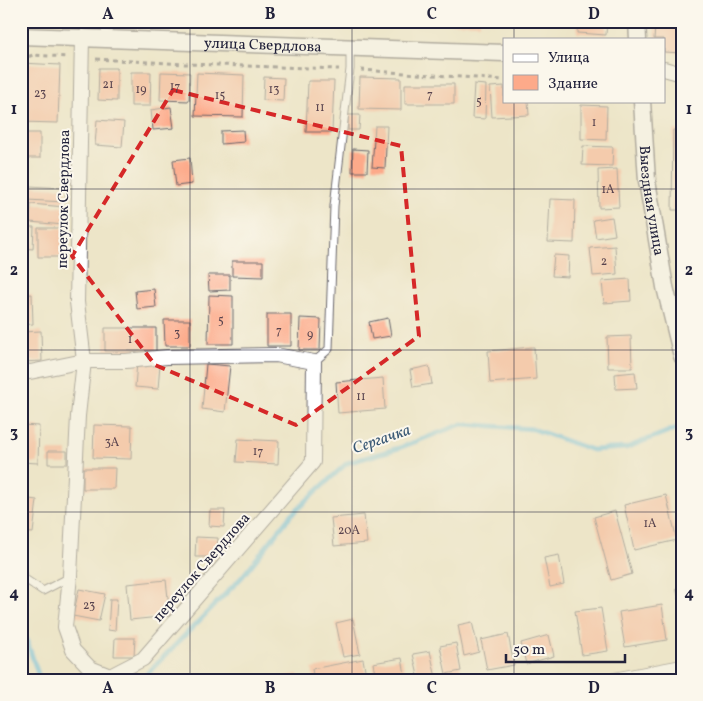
<svg xmlns="http://www.w3.org/2000/svg" width="703" height="701" viewBox="0 0 703 701" font-family="Vollkorn,serif">
<style>
.lines{fill:none;stroke-linecap:round;stroke-linejoin:round}
.stream{stroke:#64bbe1;stroke-width:5}
.building{fill:#fdaa8a}
.service-casing{stroke:#69666c;stroke-width:9}
.minor-casing{stroke:#69666c;stroke-width:16}
.tertiary-casing{stroke:#69666c;stroke-width:19}
.path{stroke:#69666c;stroke-width:3;stroke-dasharray:4 4;stroke-linecap:butt}
.service{stroke:#fff;stroke-width:7}
.minor{stroke:#fff;stroke-width:14}
.tertiary{stroke:#fff;stroke-width:16}
.marked{fill:none;stroke:#d62828;stroke-width:4;stroke-dasharray:10 6;stroke-linejoin:round}
.grid{fill:none;stroke:#22223b;stroke-width:1;stroke-opacity:0.55}
.labels{text-anchor:middle;stroke-width:4;stroke-linejoin:round;paint-order:stroke}
.number-label{font-size:12px;fill:#59444f}
.street-label{font-size:15px;fill:#22223b;stroke:#fbf7ec}
.water-label{font-size:16px;font-style:italic;fill:#395875;stroke:#fbf7ec}
.neatline{fill:none;stroke:#22223b;stroke-width:2}
.grid-label{font-size:16px;text-anchor:middle;font-weight:bold;fill:#22223b}
</style>
<rect width="100%" height="100%" fill="#fbf7ec"/>
<filter id="ink" filterUnits="userSpaceOnUse"><feTurbulence type="fractalNoise" baseFrequency=".02" numOctaves="2"/><feDisplacementMap in="SourceGraphic" scale="10" xChannelSelector="R" yChannelSelector="G"/><feConvolveMatrix kernelMatrix="1 2 1 2 8 2 1 2 1" color-interpolation-filters="sRGB"/></filter>
<filter id="wash" filterUnits="userSpaceOnUse"><feTurbulence type="fractalNoise" baseFrequency=".0096" numOctaves="4" result="noise"/><feDisplacementMap in="SourceGraphic" scale="20" xChannelSelector="R" yChannelSelector="G"/><feGaussianBlur stdDeviation="1.12" result="paint"/><feColorMatrix in="noise" values="0 0 0 0 0 0 0 0 0 0 0 0 0 0 0 0 0 1.4 0 .05"/><feComposite in="paint" operator="in"/></filter>
<g filter="url(#wash)">
<rect width="100%" height="100%" fill="#ede5c8"/>
<g class="lines">
<path class="stream" d="M21 623 40 680
M141 680 242 577 292 514 347 463 399 448 462 424 533 429 592 450 626 448 682 426"/>
</g>
<g id="blocks">
<path class="building" d="M437 21H480V24L437 23Z
M578 21H607L606 35 577 33Z
M655 26 682 28V53L664 52V39H654Z
M21 63 60 65 58 123 21 122Z
M99 68H117V101L98 100Z
M131 72H151L150 106H131Z
M161 72 190 73 189 101 160 100Z
M197 73 244 75 243 117 195 116Z
M264 77 284 78 283 101 263 100Z
M360 77 401 78V110L359 109Z
M308 81H334L332 132H306Z
M405 84H454V104H405Z
M474 84 486 85 485 119 472 118Z
M504 86V101H528L529 115 492 117 490 87Z
M581 105 607 106 606 140 581 139Z
M171 107 174 128 153 130 151 110Z
M348 115H360L359 130H348Z
M97 120 124 122 122 147 95 145Z
M375 126H387L385 168 372 167Z
M243 130 244 142 221 144V131Z
M673 130H682V210H672Z
M21 133H40V158H21Z
M583 146 613 147 612 166 582 165Z
M353 149 368 150 367 172H352Z
M190 158 192 184 176 186 173 160Z
M617 169 619 207 599 208 598 170Z
M28 186 66 188 65 202 27 200Z
M550 199 575 200 574 243 548 242Z
M31 204 65 207 64 225 30 222Z
M612 217 615 235 596 238 593 220Z
M21 227H34L33 249 21 248Z
M38 228H65V257H38Z
M615 246 617 274 593 276 590 248Z
M554 255 569 256 568 277 552 276Z
M232 261H263V277L232 276Z
M208 275H230V290L209 291Z
M630 279 631 301 604 303 602 281Z
M154 289 156 307 137 309 135 291Z
M32 294 33 324 21 325V295Z
M209 295 233 296V344H208Z
M267 314H291V346H267Z
M300 318 321 319 320 350H299Z
M388 318 391 336 372 339 369 322Z
M164 320H190V346H165Z
M105 328H156V351H105Z
M41 331 42 361 21 362V332Z
M631 336 632 368H608L607 337Z
M534 347 536 379 490 383 488 351Z
M137 362 160 364 158 389 135 387Z
M206 364 230 366 225 412 202 409Z
M429 366 432 384 413 387 410 370Z
M635 372 637 388 616 389 615 374Z
M383 378 385 409 338 413 336 382Z
M21 425 39 426 38 463 21 462Z
M94 425 132 426 131 459 93 458Z
M238 439 279 441 278 464 236 462Z
M48 451H67V464H48Z
M83 468H115L114 489H83Z
M666 495 677 540 634 550 624 505Z
M21 498 37 500 33 533 21 532Z
M210 510H225L224 527 209 526Z
M615 511 632 574 611 580 594 517Z
M364 515 367 543 334 546 331 518Z
M196 537 218 538 217 557H195Z
M559 555 564 584 550 587 544 558Z
M166 580 170 616 130 620 127 584Z
M682 586V607H681L676 588Z
M79 589 105 594 99 621 73 616Z
M110 599H117L115 631 108 630Z
M662 605 667 640 625 647 619 612Z
M601 608 608 651 582 655 575 611Z
M353 619 360 654 343 657 336 623Z
M472 622 479 652 464 656 458 625Z
M508 634 514 665 487 670 481 640Z
M549 635 554 656 526 664 521 643Z
M115 638H135L134 656H114Z
M456 643 461 671 446 674 440 646Z
M430 651 436 678 419 680 413 654Z
M402 658 406 680H376L373 663Z
M363 659 367 680H314L312 669Z
M298 674 299 680H271V679Z"/>
</g>
</g>
<g filter="url(#ink)">
<use href="#blocks" fill-opacity="0" stroke="#69666c" stroke-width="1"/>
<g class="lines">
<defs>
<path id="service" d="M314 362 329 349 334 206 350 69V48
M21 572 25 579 43 591 70 577"/>
<path id="minor" d="M664 69 682 74
M21 370 30 372 84 361H126L167 357 276 355 314 362 313 462 143 659 110 676 90 668 73 650 65 627 70 576 78 416 84 361 77 302 82 37
M614 680 682 667"/>
<g id="tertiary">
<path d="M637 21 638 39"/>
<path id="s1" d="M21 36 504 53"/>
<path id="s2" d="M642 101 647 181 665 287 682 356"/>
</g>
</defs>
<use href="#service" class="service-casing"/>
<use href="#minor" class="minor-casing"/>
<use href="#tertiary" class="tertiary-casing"/>
<path class="path" d="M21 59 33 55 67 57
M96 59 186 64 339 69
M361 70 504 80"/>
<use href="#service" class="service"/>
<use href="#minor" class="minor"/>
<use href="#tertiary" class="tertiary"/>
</g>
</g>
<path d="M0 0H703V701H0ZM173 90 401 146 419 336 296 425 155 365 72 256Z" fill="#ede5c8" fill-opacity=".55" fill-rule="evenodd"/>
<path class="marked" d="M173 90 401 146 419 336 296 425 155 365 72 256Z"/>
<path class="grid" d="M190 21V680M352 21V680M514 21V39M514 101V680M21 189H682M21 350H682M21 512H682"/>
<g class="labels">
<g class="number-label">
<text x="108" y="88">21</text>
<text x="175" y="90">17</text>
<text x="141" y="93">19</text>
<text x="274" y="93">13</text>
<text x="40" y="97">23</text>
<text x="430" y="98">7</text>
<text x="220" y="99">15</text>
<text x="479" y="105">5</text>
<text x="320" y="111">11</text>
<text x="594" y="126">1</text>
<text x="608" y="193">1А</text>
<text x="604" y="265">2</text>
<text x="221" y="324">5</text>
<text x="279" y="334">7</text>
<text x="177" y="337">3</text>
<text x="310" y="338">9</text>
<text x="130" y="343">1</text>
<text x="361" y="400">11</text>
<text x="112" y="446">3А</text>
<text x="258" y="455">17</text>
<text x="650" y="527">1А</text>
<text x="349" y="534">20А</text>
<text x="89" y="609">23</text>
</g>
<g class="street-label">
<text dy="5" stroke="none"><textPath href="#s1" startOffset="242">улица Свердлова</textPath></text>
<text transform="translate(63 199) rotate(-89)" y="5">переулок Свердлова</text>
<text dy="5" stroke="none"><textPath href="#s2" startOffset="100">Выездная улица</textPath></text>
<text transform="translate(201 567) rotate(-49)" y="5">переулок Свердлова</text>
</g>
<g class="water-label">
<text transform="translate(381 438) rotate(-19)" y="6">Сергачка</text>
</g>
</g>
<rect width="703" height="701" fill="none" stroke="#fbf7ec" stroke-width="55"/>
<rect x="503" y="38" width="162" height="65" fill="#fbf7ec" stroke="#a4a2a5"/>
<rect x="513" y="54" width="25" height="8" fill="#ffffff" stroke="#a4a2a5"/>
<text x="548" y="62" font-size="15" fill="#22223b">Улица</text>
<rect x="513" y="75" width="25" height="15" fill="#fdaa8a" stroke="#a4a2a5"/>
<text x="548" y="88" font-size="15" fill="#22223b">Здание</text>
<path d="M506 654v8h119v-8" fill="none" stroke="#22223b" stroke-width="2.5"/>
<text x="513" y="654" font-size="15" fill="#22223b" stroke="#fbf7ec" stroke-width="4" paint-order="stroke">50 m</text>
<rect x="28" y="28" width="648" height="646" class="neatline"/>
<g class="grid-label">
<text x="108" y="19">A</text>
<text x="270" y="19">B</text>
<text x="432" y="19">C</text>
<text x="594" y="19">D</text>
<text x="14" y="114">1</text>
<text x="689" y="114">1</text>
<text x="14" y="275">2</text>
<text x="689" y="275">2</text>
<text x="14" y="437">3</text>
<text x="689" y="437">3</text>
<text x="14" y="598">4</text>
<text x="689" y="598">4</text>
<text x="108" y="693">A</text>
<text x="270" y="693">B</text>
<text x="432" y="693">C</text>
<text x="594" y="693">D</text>
</g>
</svg>
